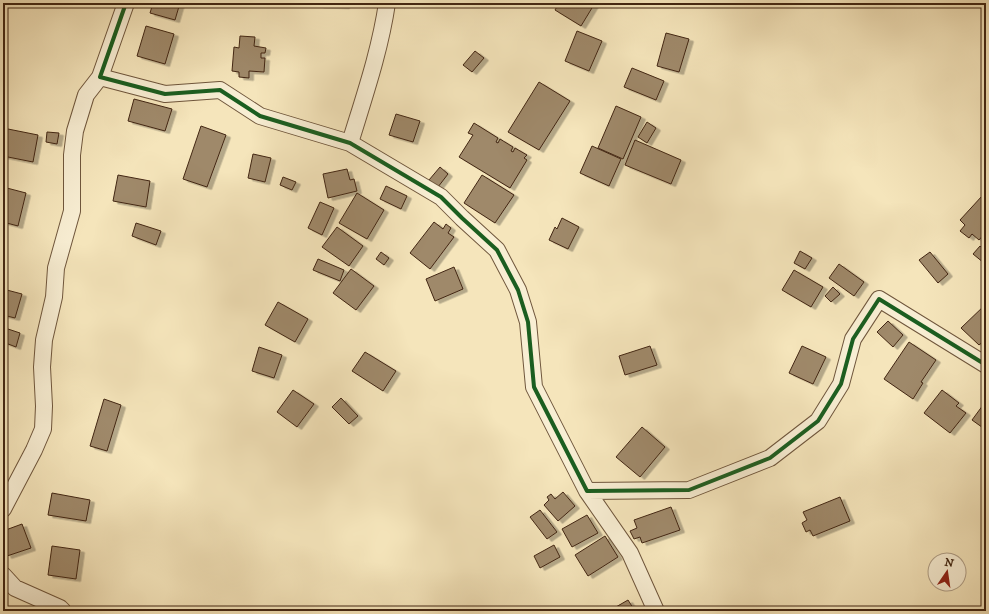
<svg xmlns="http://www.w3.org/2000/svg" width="989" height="614" viewBox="0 0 989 614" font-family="'IM FELL DW Pica',serif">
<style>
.building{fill:#9f896a;stroke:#422612;filter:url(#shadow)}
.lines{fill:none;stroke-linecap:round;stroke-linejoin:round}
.minor-casing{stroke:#6f563c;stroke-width:18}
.minor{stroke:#f8eed3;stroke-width:16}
.cycleway-casing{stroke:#f8eed3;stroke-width:6}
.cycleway{stroke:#1b5e20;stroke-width:4}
</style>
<defs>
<filter id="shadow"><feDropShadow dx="4.5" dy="2.5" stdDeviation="0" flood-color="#0004"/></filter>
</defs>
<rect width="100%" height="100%" fill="#f5e5bb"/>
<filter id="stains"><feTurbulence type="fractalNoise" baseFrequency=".005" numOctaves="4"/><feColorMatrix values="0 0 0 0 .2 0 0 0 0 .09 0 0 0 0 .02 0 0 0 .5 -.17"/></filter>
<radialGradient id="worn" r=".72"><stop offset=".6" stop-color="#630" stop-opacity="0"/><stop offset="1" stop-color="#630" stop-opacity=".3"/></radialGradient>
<path class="building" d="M153 3H180L175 20 150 13Z
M319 3H345V6L319 5Z
M559 3H595L581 26 555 10Z
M146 26 174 34 165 64 137 56Z
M577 31 602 41 589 71 565 61Z
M666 33 689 39 679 72 657 66Z
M240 36 255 37 254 46 266 48 265 53H261V58H265L264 72 249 71V78L239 77V72L232 71 234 47 239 48Z
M475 51 484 58 472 72 463 65Z
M632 68 664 81 656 100 624 87Z
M539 82 570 101 539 150 508 132Z
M134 99 172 109 165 131 128 121Z
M616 106 641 117 623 159 598 148Z
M396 114 420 121 413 142 389 135Z
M647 122 656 128 647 143 638 137Z
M474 123 498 138 496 142 498 143 500 139 513 147 511 151 513 152 515 148 527 155 524 158 527 160 510 188 459 157 473 135 468 133Z
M201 126 226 135 207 187 183 179Z
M3 128 38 135 33 162 3 156Z
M47 132 59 133 57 144 46 142Z
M635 140 681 160 671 184 625 165Z
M592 146 621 159 609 186 580 173Z
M253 154 271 158 265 182 248 178Z
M440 167 448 174 438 187 429 180Z
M347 169 350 180 354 179 357 191 328 198 323 174Z
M118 175 150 181 146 207 113 201Z
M482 175 514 195 495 223 464 203Z
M283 177 296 182 292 190 280 185Z
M386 186 407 196 401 209 380 199Z
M3 187 26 193 18 226 3 222Z
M357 193 384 210 367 239 339 223Z
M982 196 986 199V232L979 240 972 234 969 238 960 231 965 225 960 220Z
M320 202 334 208 322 235 308 228Z
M562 218 579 227 568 249 549 240 555 227 557 229Z
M434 222 443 229 446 224 451 228 448 233 454 237 430 269 410 253Z
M136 223 161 231 156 245 132 236Z
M337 227 363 246 349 266 322 247Z
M980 246 984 250 986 248V262L984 263 973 254Z
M800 251 812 258 805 269 794 263Z
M381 252 389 258 384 265 376 259Z
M930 252 948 274 938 283 919 260Z
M318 259 344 270 340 281 313 270Z
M839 264 864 282 854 296 829 278Z
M454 267 463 289 435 301 426 279Z
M351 269 374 286 356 310 333 293Z
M794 270 823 287 811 307 782 290Z
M833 287 840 294 831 302 825 296Z
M3 289 22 294 15 318 3 315Z
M278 302 308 319 295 342 265 325Z
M986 304V339L979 345 961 328Z
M888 321 903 335 893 347 877 332Z
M5 328 20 333 16 347 3 342V335Z
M909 342 936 360 921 382 923 383 913 399 884 379Z
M650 346 657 365 625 375 619 356Z
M802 346 826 357 813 384 789 373Z
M259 347 282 355 274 378 252 371Z
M365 352 396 371 383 391 352 371Z
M293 390 314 404 297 427 277 412Z
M942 390 959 403 956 406 966 413 950 433 924 413Z
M341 398 358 416 349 424 332 407Z
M104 399 121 405 107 451 90 446Z
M986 401V430L972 420Z
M642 427 665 447 640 477 616 457Z
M563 492 575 506 558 521 544 505 549 500 547 497 551 494 555 499Z
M52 493 90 500 86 521 48 515Z
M840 497 850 521 813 536 810 530 806 532 802 523 807 520 803 512Z
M671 507 680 530 642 543 640 537 634 539 630 531 637 528 634 520Z
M540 510 557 532 547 539 530 517Z
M587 515 598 533 572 547 562 529Z
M22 524 31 548 7 556 3 547V531Z
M605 536 618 557 588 576 575 555Z
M554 545 560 557 540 568 534 556Z
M52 546 80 550 76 579 48 575Z
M628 600 635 611H609Z"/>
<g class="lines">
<defs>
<path id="minor" d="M126 3 100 77 165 94 220 90 260 116 350 143 441 197 462 218 497 250 518 290 528 322 534 387 587 491 689 490 770 458 818 421 841 384 853 339 879 299 986 365
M350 143C364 97 380 51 387 3
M587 491 630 553 656 611
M3 509 34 450 43 429 44 406 42 367 44 340 54 297 56 268 72 211V155L75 131 86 95 100 77
M3 575 15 588 60 608 63 611"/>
</defs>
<use href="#minor" class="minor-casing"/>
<use href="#minor" class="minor"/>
<defs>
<path id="cycleway" d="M126 3 100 77 165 94 220 90 260 116 350 143 441 197 462 218 497 250 518 290 528 322 534 387 587 491 689 490 770 458 818 421 841 384 853 339 879 299 986 365"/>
</defs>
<use href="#cycleway" class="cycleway-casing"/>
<use href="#cycleway" class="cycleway"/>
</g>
<rect width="989" height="614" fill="none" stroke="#f5e5bb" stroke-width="16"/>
<rect x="4" y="4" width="981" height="606" fill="none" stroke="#422612" stroke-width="2"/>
<rect x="8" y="8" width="973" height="598" fill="none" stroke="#422612"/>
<g transform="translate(947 572) rotate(13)"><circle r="19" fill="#f8eed3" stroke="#af9e86"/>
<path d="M0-3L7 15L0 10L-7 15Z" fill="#8f2418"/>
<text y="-6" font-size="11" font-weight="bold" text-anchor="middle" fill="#422612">N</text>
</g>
<rect width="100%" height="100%" filter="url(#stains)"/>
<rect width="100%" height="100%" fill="url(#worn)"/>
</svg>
